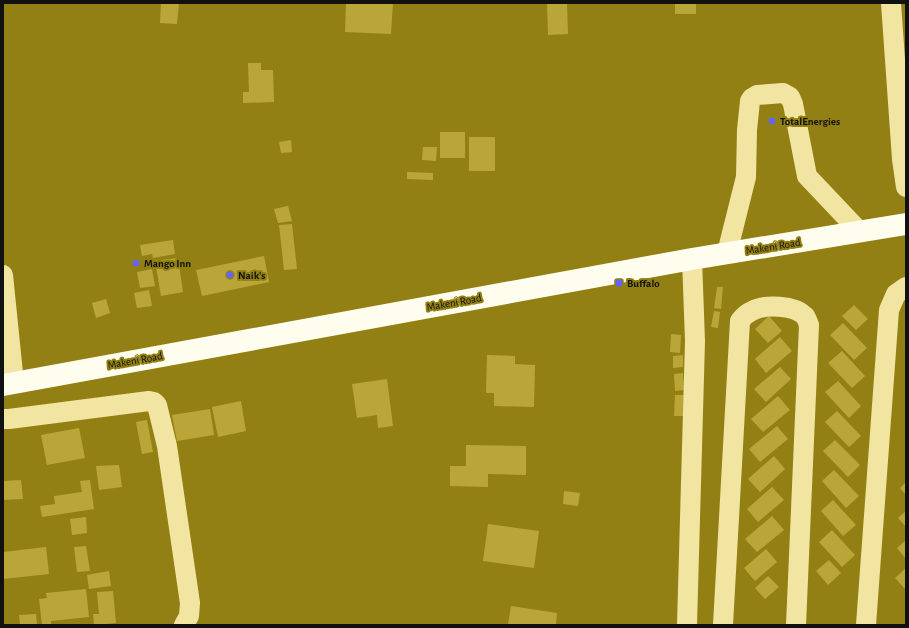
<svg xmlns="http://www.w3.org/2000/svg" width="909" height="628" viewBox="0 0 909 628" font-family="'Alegreya Sans',sans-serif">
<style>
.building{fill:#baa638}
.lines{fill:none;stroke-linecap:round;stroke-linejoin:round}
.minor{stroke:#f2e5a2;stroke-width:20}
.major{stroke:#fffded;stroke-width:22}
.poi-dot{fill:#6363ff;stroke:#938014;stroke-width:1.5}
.labels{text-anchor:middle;stroke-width:4;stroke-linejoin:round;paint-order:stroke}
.poi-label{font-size:11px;font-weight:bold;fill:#111;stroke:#938014;text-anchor:start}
.street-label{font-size:11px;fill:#111;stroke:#938014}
</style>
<rect width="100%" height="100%" fill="#938014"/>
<path class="building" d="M161 3H179L177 24 160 23Z
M346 3H393L391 34 345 32Z
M547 3H567L568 34 548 35Z
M675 3H696V14H675Z
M248 63H261V70H273L274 102 243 103V92H249Z
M440 132H465V158H440Z
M469 137H495V171H469Z
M291 140 292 152 281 153 279 142Z
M423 147H437L436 161 422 160Z
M407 172 433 173V180L407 179Z
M288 206 292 221 278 223 274 209Z
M292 224 297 269 284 270 279 225Z
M173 240 175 254 153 258 152 254 142 256 140 245Z
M264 256 269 282 202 296 196 270Z
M178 258 183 292 161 296 155 261Z
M152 269 155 286 140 288 137 272Z
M717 287H723L721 309 714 308Z
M149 290 152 306 137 308 134 293Z
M106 299 110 313 96 318 92 303Z
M854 305 868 319 856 330 842 316Z
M714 311 720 312 718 328 711 327Z
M769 316 782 331 768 343 755 329Z
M843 323 867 348 854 360 830 335Z
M671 334 681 335 680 353 670 352Z
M780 337 792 351 766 373 755 359Z
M842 351 865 376 852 388 828 363Z
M487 355 515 356V364L535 365 534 407 494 406V393H486Z
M683 355V367L673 368V356Z
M780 367 791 379 766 402 754 389Z
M683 373 684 390 675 391 674 374Z
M387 379 393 426 378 428 377 415 357 418 352 384Z
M838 381 861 406 849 418 825 392Z
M675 395H684L683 416H674Z
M778 396 790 410 763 432 751 419Z
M241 401 246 431 218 437 212 407Z
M210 409 214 435 177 441 172 415Z
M837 411 861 436 849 447 825 422Z
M147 420 153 452 142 454 136 422Z
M777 426 788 439 760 462 749 449Z
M79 428 85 458 47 465 41 435Z
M835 440 860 465 848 477 823 451Z
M466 445 526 446V475L488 474V487L450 486V466H466Z
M774 456 785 469 760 492 748 479Z
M119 465 122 487 99 490 96 466Z
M834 470 859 496 846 508 822 481Z
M21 480 23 499 3 500V481Z
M90 480 94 509 42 517 40 506 55 504 54 496 82 492 80 481Z
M906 482V495L900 488Z
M772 487 784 500 758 522 747 509Z
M564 491 580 493 578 506 563 504Z
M833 500 856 525 843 536 821 511Z
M906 511V527L898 518Z
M772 516 784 530 757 552 745 539Z
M86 517 87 533 72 535 70 519Z
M488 524 539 531 534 568 483 561Z
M832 530 855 555 842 567 819 542Z
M906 540V559L897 548Z
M86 546 90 571 77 572 74 547Z
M46 547 49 574 3 579V552Z
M766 549 777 562 755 581 744 568Z
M829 560 841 573 828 585 816 571Z
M906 568V590L895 578Z
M109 571 111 586 89 589 87 575Z
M768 576 779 587 765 599 755 588Z
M86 589 89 617 51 621V625H42L39 599 47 598 46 593Z
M113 591 116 623 94 625 93 614H99L97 592Z
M511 606 557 613 556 625H508Z
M36 614 37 625H20L19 615Z"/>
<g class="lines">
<path class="minor" d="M891 3 902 159 906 187
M727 253 746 177 747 130 750 101 752 98 757 95 783 93 790 97 793 104 807 176 860 232
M3 275 14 383
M3 419H9L149 401 154 402 157 405 167 446 190 603 189 616 184 625
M687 625 695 341 692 259
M723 625 740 321C743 317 747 313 752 311 765 304 794 305 805 316 807 319 808 322 809 325L796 625
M866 625 889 310 896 294 906 287"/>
<path class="major" d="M3 385 692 259 906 224"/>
</g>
<g class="poi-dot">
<circle cx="772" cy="121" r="4"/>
<circle cx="136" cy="263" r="4"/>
<circle cx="230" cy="275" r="4"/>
<rect x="615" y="279" width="8" height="8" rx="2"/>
</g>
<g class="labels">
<g class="poi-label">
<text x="780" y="125">TotalEnergies</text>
<text x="144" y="267">Mango Inn</text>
<text x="238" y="279">Naik's</text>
<text x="627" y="287">Buffalo</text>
</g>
<g class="street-label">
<text transform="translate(773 246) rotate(-9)" y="4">Makeni Road</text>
<text transform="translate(454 302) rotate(-10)" y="4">Makeni Road</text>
<text transform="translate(135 360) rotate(-10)" y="4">Makeni Road</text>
</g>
</g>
<rect width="909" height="628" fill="none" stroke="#111111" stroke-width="8"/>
</svg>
